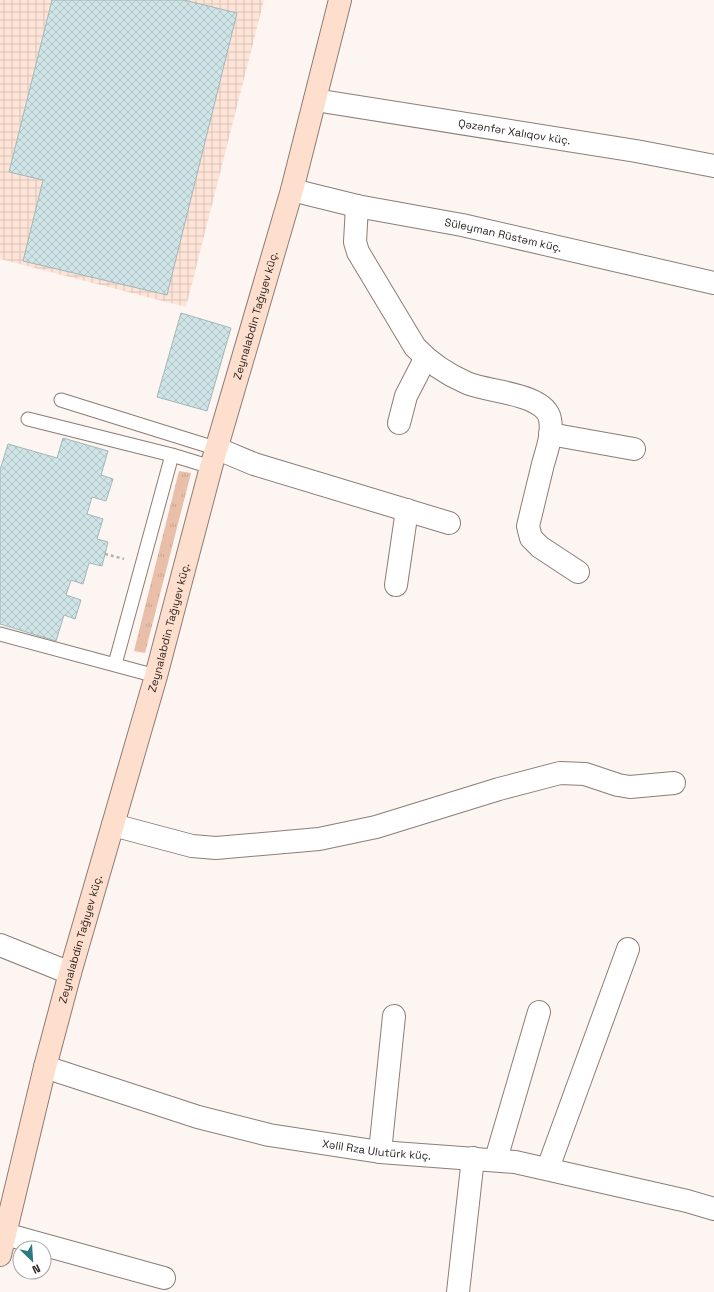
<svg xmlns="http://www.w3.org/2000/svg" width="714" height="1292" viewBox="0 0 714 1292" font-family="'Space Grotesk',sans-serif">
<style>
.industrial{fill:url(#industrial-grid)}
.grass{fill:url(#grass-tufts)}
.building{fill:url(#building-cross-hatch);stroke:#a2b7b9}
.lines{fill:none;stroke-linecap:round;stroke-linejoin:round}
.lane-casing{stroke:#8d7d75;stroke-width:15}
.street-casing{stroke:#8d7d75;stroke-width:24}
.secondary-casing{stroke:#8d7d75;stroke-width:24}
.path{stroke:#b7b0ad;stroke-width:2.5;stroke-dasharray:3 3;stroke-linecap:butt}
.lane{stroke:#fff;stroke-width:13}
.street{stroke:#fff;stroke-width:22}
.secondary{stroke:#fedfcd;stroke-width:22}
.labels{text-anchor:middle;stroke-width:3.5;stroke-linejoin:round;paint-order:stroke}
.street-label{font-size:11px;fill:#251f1c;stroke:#fff}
</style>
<defs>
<pattern id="industrial-grid" width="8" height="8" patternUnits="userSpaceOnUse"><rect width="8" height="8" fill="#fde4d7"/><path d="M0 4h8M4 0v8" fill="none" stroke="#d9c3b8"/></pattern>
<pattern id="grass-tufts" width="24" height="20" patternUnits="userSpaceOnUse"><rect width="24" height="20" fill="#eabfa9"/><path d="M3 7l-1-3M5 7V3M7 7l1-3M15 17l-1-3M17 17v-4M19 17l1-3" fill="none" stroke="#c9a491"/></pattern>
<pattern id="building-cross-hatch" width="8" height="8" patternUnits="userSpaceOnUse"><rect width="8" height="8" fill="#cfe4e6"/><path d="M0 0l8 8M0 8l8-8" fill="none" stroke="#b2c3c5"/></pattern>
</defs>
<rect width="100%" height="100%" fill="#fcf5f2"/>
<path class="industrial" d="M0 0H264L186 307 0 259Z"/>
<path class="grass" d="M179 471 191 473 145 653 134 651Z"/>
<path class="building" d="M52 0H184L237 13 167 295 23 261 43 180 9 172Z
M181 313 231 328 207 411 157 397Z
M63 438 108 451 101 475 113 479 106 501 92 497 87 514 103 519 97 539 108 542 102 566 89 563 83 584 71 580 66 595 81 600 75 619 64 615 56 641 0 624V470L8 444 57 458Z"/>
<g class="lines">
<defs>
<path id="lane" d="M61 400 218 449
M28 419 172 455 211 467
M0 634 156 676
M115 664 172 455"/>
<g id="street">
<path id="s1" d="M315 100 636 151 714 166"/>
<path id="s2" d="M292 190 357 206 462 225 714 283"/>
<path d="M357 206 355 242 358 252 415 347C430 363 446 374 467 383 487 392 545 393 550 419 553 434 547 450 543 464 538 485 533 506 528 526L531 538 540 547 578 572"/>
<path d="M399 423 406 396 425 359"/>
<path d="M550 434 634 449"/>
<path d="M218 449 254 464 449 523"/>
<path d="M396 585 407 510"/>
<path d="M113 825 192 846 216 848 319 839 376 827 499 789 560 773 585 774 618 785 630 787 674 783"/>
<path d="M0 945 70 973"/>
<path id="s3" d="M45 1067 198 1117 269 1135 380 1152 515 1162 687 1201 714 1209"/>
<path d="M380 1152 394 1016"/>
<path d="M496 1159 539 1012"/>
<path d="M548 1168 628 949"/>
<path d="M5 1234 164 1278"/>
<path d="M458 1292 473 1158"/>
</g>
<g id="secondary">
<path id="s4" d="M0 1255 45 1067 70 973 156 676 211 467 292 190 340 0"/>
</g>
</defs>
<use href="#lane" class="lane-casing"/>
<use href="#street" class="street-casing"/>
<use href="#secondary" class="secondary-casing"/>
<path class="path" d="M105 554 124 559"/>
<use href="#lane" class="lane"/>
<use href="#street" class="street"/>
<use href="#secondary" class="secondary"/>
</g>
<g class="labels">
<g class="street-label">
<text dy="4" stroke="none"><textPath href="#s1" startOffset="202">Qəzənfər Xalıqov küç.</textPath></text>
<text dy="4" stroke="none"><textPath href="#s2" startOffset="216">Süleyman Rüstəm küç.</textPath></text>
<text dy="4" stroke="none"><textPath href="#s4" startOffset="974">Zeynalabdin Tağıyev küç.</textPath></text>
<text dy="4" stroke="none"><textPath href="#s4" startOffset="650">Zeynalabdin Tağıyev küç.</textPath></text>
<text dy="4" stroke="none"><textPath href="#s4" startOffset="326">Zeynalabdin Tağıyev küç.</textPath></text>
<text dy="4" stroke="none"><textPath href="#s3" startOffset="343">Xəlil Rza Ulutürk küç.</textPath></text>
</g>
</g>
<g transform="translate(32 1260) rotate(155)"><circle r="19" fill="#ffffff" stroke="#a8a5a4"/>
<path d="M0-3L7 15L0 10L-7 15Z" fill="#2f787f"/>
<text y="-6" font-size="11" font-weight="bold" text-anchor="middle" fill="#251f1c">N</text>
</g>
</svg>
